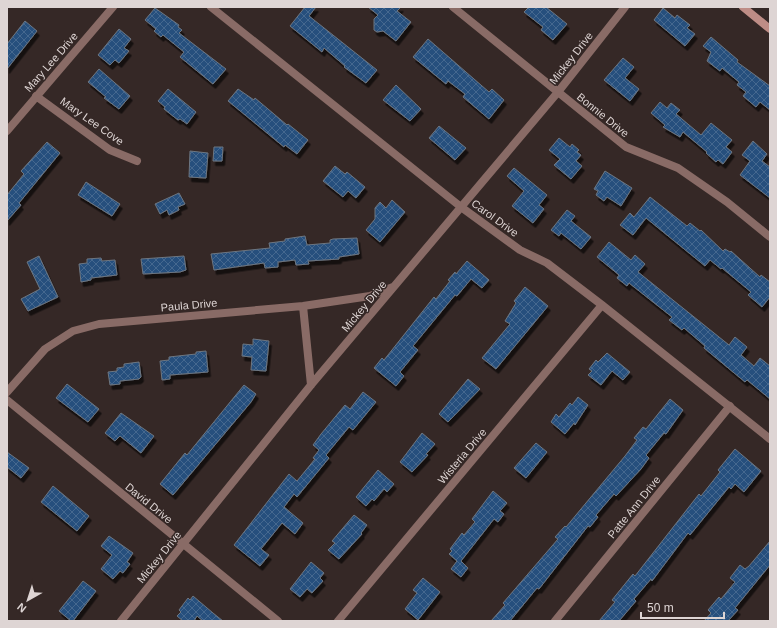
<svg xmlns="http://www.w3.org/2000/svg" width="777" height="628" viewBox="0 0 777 628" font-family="Arial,sans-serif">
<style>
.building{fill:url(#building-cross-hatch);stroke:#6d7681;filter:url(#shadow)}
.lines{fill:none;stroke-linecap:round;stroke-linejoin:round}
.street{stroke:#896b66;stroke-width:8}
.secondary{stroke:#be8d86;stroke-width:8}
.labels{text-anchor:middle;stroke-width:3;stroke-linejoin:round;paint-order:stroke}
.street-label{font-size:11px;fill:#ded5d4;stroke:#352826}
</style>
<defs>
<pattern id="building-cross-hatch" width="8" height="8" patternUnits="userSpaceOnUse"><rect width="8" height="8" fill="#254f7d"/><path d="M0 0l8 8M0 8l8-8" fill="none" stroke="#44678f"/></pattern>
<filter id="shadow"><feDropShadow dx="2.5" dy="4.5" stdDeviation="0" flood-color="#0009"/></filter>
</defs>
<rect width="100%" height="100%" fill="#352826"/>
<path class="building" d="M305 7H316L309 16 377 70 366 83 344 67 345 66 324 48 322 52 290 26Z
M368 7H401L397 11 411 22 396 41 383 31 377 32 374 30V19L378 15Z
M529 7H546L567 24 553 40 541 30 543 27 524 12Z
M155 8 179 25 178 27 182 30 179 33 226 69 213 84 180 57 184 52 163 35 161 37 154 31 156 29 145 20Z
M663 8 675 18 677 15 690 25 687 28 695 34 685 46 654 20Z
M25 21 37 31 7 69V44Z
M119 29 131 39 124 48 129 51 119 63 115 60 110 65 98 55Z
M711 37 738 60 737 62 770 86V110L760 102 756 107 743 96 746 92 737 85 739 82 722 68 720 71 707 61 711 52 703 46Z
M428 39 489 92 492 89 504 100 489 119 463 97 465 94 448 81 446 84 413 57Z
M623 58 634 67 625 78 639 89 630 101 604 80Z
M99 69 130 96 119 109 104 98 106 97 88 82Z
M396 85 421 109 410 121 383 100Z
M168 89 196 112 187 124 180 119 178 120 164 109 165 107 158 101Z
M238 89 254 100 255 98 287 125 288 124 308 140 297 154 285 145 284 147 228 101Z
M660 102 667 108 671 103 680 110 676 114 701 135 711 123 732 140 726 147 732 152 723 164 718 160 716 162 706 153 707 152 683 132 680 137 663 127 665 125 651 113Z
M439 126 466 148 455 160 429 138Z
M559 138 570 147 572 144 579 150 577 152 581 155 576 161 582 166 571 179 554 165 560 159 549 150Z
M753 141 767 154 762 161 770 167V198L740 175 750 161 742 155Z
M47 142 60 153 19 203 21 205 7 221V195L24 174 21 171Z
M214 147H223L222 161H213Z
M190 151 208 153 206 178 189 177Z
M335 166 345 174 347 172 365 187 356 198 348 191 343 197 323 181Z
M514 168 547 195 539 205 544 209 533 223 512 206 524 191 507 176Z
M605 171 632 188 621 206 607 197 604 201 596 195 598 191 594 189Z
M86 182 120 204 112 216 78 195Z
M179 193 185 204 178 207 179 210 169 215 167 210 160 214 155 204Z
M650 197 687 226 690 223 700 231 701 230 723 251 725 249 730 252 731 251 760 277 761 275 770 282V297L762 307 748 295 751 292 722 268 721 269 710 260 705 266 646 218 633 235 620 225 630 213 634 217Z
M392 200 405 212 380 242 366 230 375 219V208L380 202 386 208Z
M567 210 575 216 571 221 591 237 581 249 561 233 559 236 551 230Z
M305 236 307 245 330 243V240L333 239 357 238 359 254 339 257V259L308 261 309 264 296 265 295 260 278 262V267L265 268 264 263 214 270 211 254 270 248 269 243 285 241V239Z
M609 242 631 260 635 255 645 264 638 272 729 345 735 337 747 347 741 355 754 366 760 358 770 366V399L747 380 745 382 704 348 705 346 684 328 682 330 669 320 672 317 629 283 627 286 617 278 619 275 597 257Z
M39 256 58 297 28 311 21 299 40 289 27 262Z
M184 256 186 270 180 272 143 274 141 259Z
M101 258 102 261 115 260 117 275 91 278V280L81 282 79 264 87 263V259Z
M467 261 489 280 482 288 471 279 457 296 455 295 413 346 418 350 400 372 404 376 396 386 374 368 382 358 384 360 434 297 436 299 450 281 448 280 455 272 456 274Z
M525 287 548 306 496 369 482 358 510 324 505 321 516 303 514 301Z
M253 339 269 341 266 371 251 370 252 357 242 356 243 344 253 345Z
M206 351 208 372 170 375V379L162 380 160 361 169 360V357L196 354V352Z
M607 353 630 372 623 380 612 371 601 385 588 375 592 371 589 369 596 360 598 362Z
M139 362 141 377 139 379 120 381V384L110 385 108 372 117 371V368L124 367V364Z
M468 379 480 389 448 422 439 414Z
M67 384 99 409 88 422 56 398Z
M244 385 256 394 251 402 173 495 160 484 185 453 187 455Z
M363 392 376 402 353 430 349 427 326 455 329 458 297 497 294 494 284 507 303 523 295 534 282 523 261 549 269 555 260 566 234 545 289 474 297 481 315 459 313 458 319 450 313 445 321 434 345 405 350 409Z
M578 397 588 405 575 425 574 423 565 434 551 422 556 414 559 417 570 403 572 405Z
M670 399 683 410 666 434 664 433 646 455 649 458 641 469 616 496 614 494 596 515 598 517 590 527 588 526 539 589 537 588 510 621H491L505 605 503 603 558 539 555 537 565 526 566 527 625 456 637 440 634 438 643 427 646 429Z
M121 413 154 436 141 453 120 436 115 441 105 433Z
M422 433 435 444 426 454 428 455 412 472 400 462Z
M536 443 547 452 526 478 514 468Z
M735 449 761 471 744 492 735 484 731 489 729 487 690 535 688 533 652 581 651 579 634 599 636 601 619 621H599L615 602 612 600 633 574 635 576 699 494 701 496 720 472 718 470Z
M7 452 29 468 21 478 7 467Z
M378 470 394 484 387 492 384 489 374 501 372 499 366 506 356 497Z
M53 486 89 516 77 531 41 502Z
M493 491 507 503 500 511 504 514 498 522 494 519 461 561 468 568 461 577 451 569 457 561 449 554 452 551 450 549 462 533 464 535 475 522 472 519Z
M354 515 367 525 361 533 362 534 339 559 328 550 335 543 332 541Z
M109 536 133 553 127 562 130 564 123 573 120 571 113 579 101 569 112 555 101 546Z
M770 541V565L735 608 738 610 728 621H704L711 613 708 610 719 597 721 599 735 582 730 578 740 565 745 569 749 566Z
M311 562 324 573 320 578 323 581 312 593 307 589 300 597 290 589Z
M423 578 440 592 418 620 405 609 417 593 413 590Z
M83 581 96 591 73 621H71L59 611Z
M193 596 213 613 223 621H203L197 616 194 621H183L177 616 181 612 179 610 188 598 190 600Z"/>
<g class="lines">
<path class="street" d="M211 7 461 207 520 250 547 263 602 305 770 439
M453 7 626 147 678 168 727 202 770 237
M36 96 110 150 137 161
M7 131 113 7
M303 306 311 385
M7 392 45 349 73 331 99 324 303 306 370 296 393 287
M7 400 278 621
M121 621 311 385 558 92 625 7
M338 621 602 305
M555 621 730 406"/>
<path class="secondary" d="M743 7 770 29"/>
</g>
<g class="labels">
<g class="street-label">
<text transform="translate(571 58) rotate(-52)" y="4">Mickey Drive</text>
<text transform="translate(51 62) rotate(-49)" y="4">Mary Lee Drive</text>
<text transform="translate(603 115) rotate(39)" y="4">Bonnie Drive</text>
<text transform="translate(92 121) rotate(35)" y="4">Mary Lee Cove</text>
<text transform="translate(495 218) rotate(36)" y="4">Carol Drive</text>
<text transform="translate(189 305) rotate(-5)" y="4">Paula Drive</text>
<text transform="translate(364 306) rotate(-50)" y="4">Mickey Drive</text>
<text transform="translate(462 456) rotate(-50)" y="4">Wisteria Drive</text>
<text transform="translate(149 503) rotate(39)" y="4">David Drive</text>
<text transform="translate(634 507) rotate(-51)" y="4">Patte Ann Drive</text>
<text transform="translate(159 557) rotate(-51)" y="4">Mickey Drive</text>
</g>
</g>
<rect width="777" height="628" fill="none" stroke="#ded5d4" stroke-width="16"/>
<g transform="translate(28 600) rotate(219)" stroke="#352826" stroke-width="3" paint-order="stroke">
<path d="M0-3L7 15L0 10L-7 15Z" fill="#ded5d4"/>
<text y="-6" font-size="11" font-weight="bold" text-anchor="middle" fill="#ded5d4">N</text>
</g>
<path d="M641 612v6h83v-6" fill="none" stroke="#ded5d4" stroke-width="2"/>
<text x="647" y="612" font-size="12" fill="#ded5d4" stroke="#352826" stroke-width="3" paint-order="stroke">50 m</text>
</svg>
